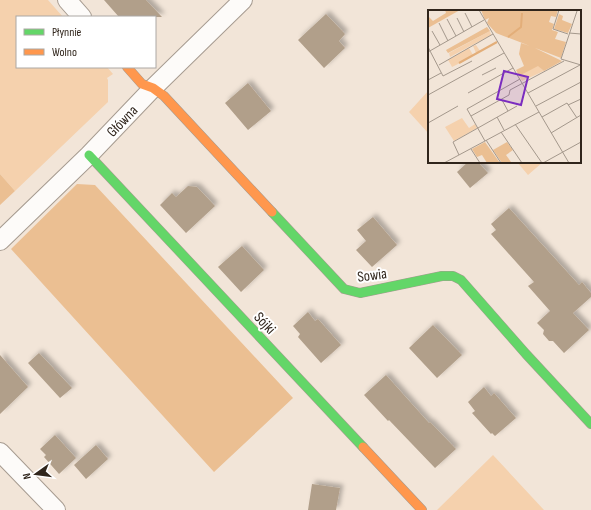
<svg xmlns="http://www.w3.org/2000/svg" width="591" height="510" viewBox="0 0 591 510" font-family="'Sofia Sans Condensed',sans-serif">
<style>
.green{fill:#f5d1ad}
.forest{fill:#ebbf92}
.building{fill:#b19f8a;filter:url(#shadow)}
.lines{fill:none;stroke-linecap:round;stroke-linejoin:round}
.street-casing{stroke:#a69b90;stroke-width:20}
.fast-casing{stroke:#a69b90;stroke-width:10}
.slow-casing{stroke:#a69b90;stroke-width:10}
.street{stroke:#fdfbf9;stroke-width:18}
.fast{stroke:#63d668;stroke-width:9}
.slow{stroke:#ff974d;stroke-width:9}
.labels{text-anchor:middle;stroke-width:4;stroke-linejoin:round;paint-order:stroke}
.street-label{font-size:15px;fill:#30251b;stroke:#fff}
.inset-river{fill:none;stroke:#e3ae79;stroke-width:2}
.inset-road{fill:none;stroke:#a4988c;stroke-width:1}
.view{fill:#7b2cbf;fill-opacity:0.15;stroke:#7b2cbf;stroke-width:2}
.inset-edge{fill:none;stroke:#30251b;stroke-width:2}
</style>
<defs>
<filter id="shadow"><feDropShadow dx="3.5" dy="-3.5" stdDeviation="2" flood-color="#0004"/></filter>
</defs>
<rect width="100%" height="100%" fill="#f2e5d8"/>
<path class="green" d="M0 0H48L63 17H17V67H107L113 74 107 78 108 80V102L15 191 0 174Z
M429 90V134L409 112Z
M517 162H543L528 175Z
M493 455 544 510H437Z"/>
<path class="forest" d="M0 174 15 191 0 205Z
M77 184 95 185 293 398 214 472 11 249Z"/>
<path class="building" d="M104 0H146L162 17H119Z
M326 14 345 34 339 41 345 48 324 68 298 40Z
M248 83 271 111 248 130 225 103Z
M468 162H478L488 173 470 188 457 172Z
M188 186 197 187 215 206 186 233 160 205 172 193 176 197Z
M509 208 579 285 582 282 591 293V297L573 313 589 330 564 353 553 341H549L543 334 544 330 537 323 550 311 528 286 534 282 491 234 496 230 491 224Z
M373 217 397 245 372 267 356 250 366 241 357 230Z
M242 246 264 270 241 292 218 267Z
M308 312 315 321 318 319 341 345 321 363 298 337 300 334 293 326Z
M433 325 462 355 437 378 409 348Z
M39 353 72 388 60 398 28 363Z
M0 355 28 387 0 414Z
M386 375 429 423 430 422 456 449 435 468 389 420 388 421 364 395Z
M484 387 491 396 494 393 516 418 495 436 492 433 491 434 472 413 475 411 468 402Z
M55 435 76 458 59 474 44 457 46 455 40 449Z
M96 445 108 459 86 479 74 465Z
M312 484 340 488 336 510H308Z"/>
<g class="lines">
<defs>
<path id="street" d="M67 0 82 17
M0 241 89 155 153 88 243 0
M0 452 56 510"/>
<path id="fast" d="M89 155 363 447
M272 212 344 289 360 293 442 276H453L461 280 526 354 591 424"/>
<path id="slow" d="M127 67 142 84 153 88 164 96 272 212
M363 447 422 510"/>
</defs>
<use href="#street" class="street-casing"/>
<use href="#fast" class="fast-casing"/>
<use href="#slow" class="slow-casing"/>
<use href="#street" class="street"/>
<use href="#fast" class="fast"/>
<use href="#slow" class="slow"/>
</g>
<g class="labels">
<g class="street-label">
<text transform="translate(122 121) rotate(-46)" y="5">Główna</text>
<text transform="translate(372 275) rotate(-7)" y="5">Sowia</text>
<text transform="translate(265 323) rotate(47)" y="5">Sójki</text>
</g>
</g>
<g transform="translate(428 10)">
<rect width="153" height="153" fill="#f2e5d8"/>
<path d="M62 21 63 25 22 47 21 43ZM68 32 32 53 24 57 23 55 20 50 41 38 45 45 48 43 45 36 48 35 52 41ZM110 55 116 61 94 71 91 66ZM34 108 41 118 47 114 49 118 26 131 17 117Z" fill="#f5d1ad"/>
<path d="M17 0H32L0 18V6L5 11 18 3ZM53 0H130L128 7 123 6 121 12 126 14 124 20 130 22 127 29 138 32 133 48 68 23 59 13 61 8 57 10ZM131 4 135 6 134 10 144 14 140 23 126 19ZM59 17 62 21 20 43 18 40ZM93 33 105 37 134 51 116 61 110 56 91 66 88 60 96 56 91 44ZM57 132 72 153H59L54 145 49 147 44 139ZM79 132 85 140 78 145 83 152 74 153 65 140Z" fill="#ebbf92"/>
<path class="inset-river" d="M80 27 93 17 94 3M31 53 69 32"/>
<path class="inset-road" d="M51 0 141 153M131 0 125 19 140 24M149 1 133 49 153 55M37 3 44 17M29 8 36 22M19 9 28 26M11 13 20 31M4 21 12 35M141 23 153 24M0 37 15 66 44 51M0 42 56 10M11 55 65 24M54 65 68 58M0 70 13 63M40 83 85 58M100 83 152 55M0 85 76 43M74 90 80 101M140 95 153 89M108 96 153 72M43 106 81 85 82 80 136 51M69 107 76 120M114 107 139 93 149 108M0 113 30 96M87 114 114 153M73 122 94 153M123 123 153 105M58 130 73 153M57 131 39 99 92 69M43 139 52 153M31 145 25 132 89 96M16 153 111 102M115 153 153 132"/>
<path class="view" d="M76 61 100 67 93 95 69 89Z"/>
<rect width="153" height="153" class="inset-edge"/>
</g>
<rect x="16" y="16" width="140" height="52" fill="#ffffff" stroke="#aca8a4"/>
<rect x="24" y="29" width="20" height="6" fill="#63d668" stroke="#aca8a4"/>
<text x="52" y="36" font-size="12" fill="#30251b">Płynnie</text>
<rect x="24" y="49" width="20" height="6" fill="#ff974d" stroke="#aca8a4"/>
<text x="52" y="56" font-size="12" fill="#30251b">Wolno</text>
<g transform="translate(36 474) rotate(256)" stroke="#ffffff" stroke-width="3" paint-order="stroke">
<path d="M0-3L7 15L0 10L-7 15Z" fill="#30251b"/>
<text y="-6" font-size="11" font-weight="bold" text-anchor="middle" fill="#30251b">N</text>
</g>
</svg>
